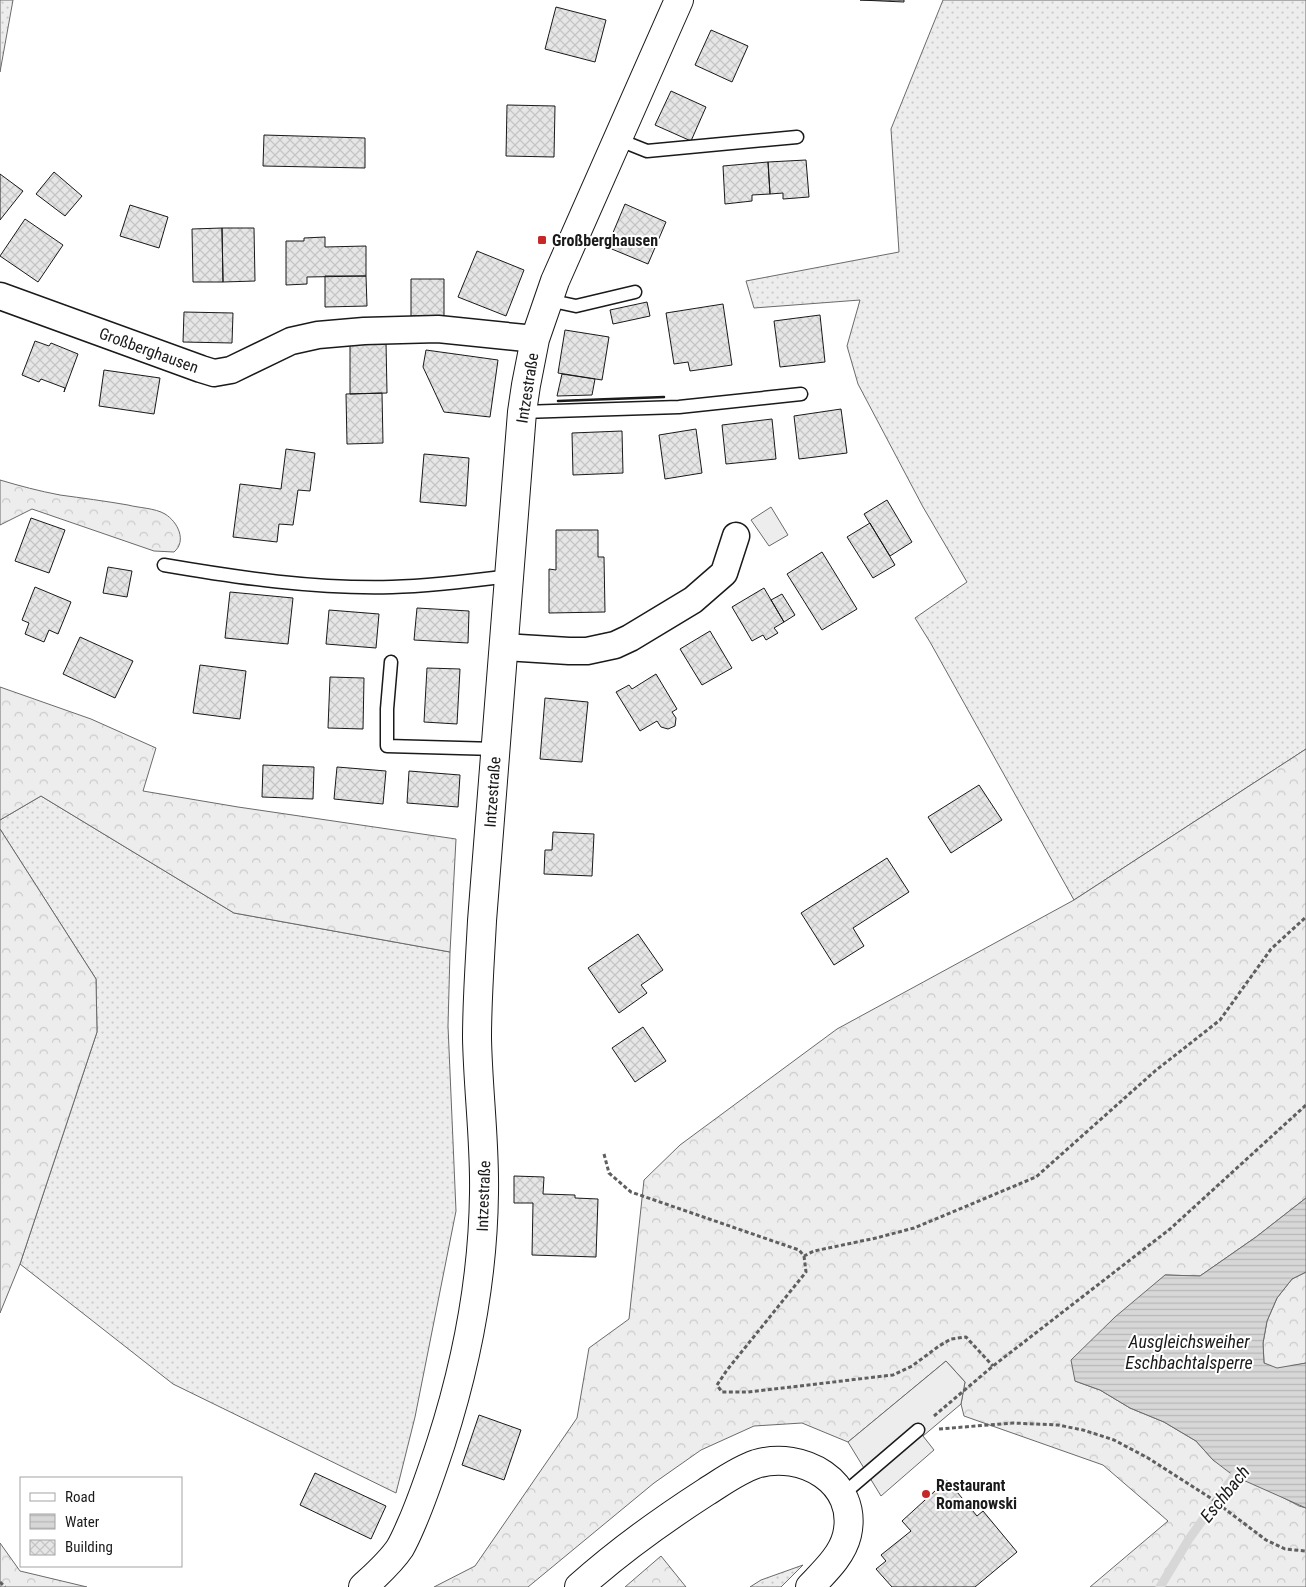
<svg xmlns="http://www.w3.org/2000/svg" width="1306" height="1587" viewBox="0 0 1306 1587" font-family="'Roboto Condensed',sans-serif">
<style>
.grass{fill:url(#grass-dots);stroke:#6a6a6a}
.forest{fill:url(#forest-crowns);stroke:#6a6a6a}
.built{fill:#ededed;stroke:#6a6a6a}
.water{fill:url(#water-rules);stroke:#6a6a6a}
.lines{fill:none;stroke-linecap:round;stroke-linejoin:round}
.stream{stroke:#d7d7d7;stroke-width:9}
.building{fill:url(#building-cross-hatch);stroke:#1a1a1a}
.service-casing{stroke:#1a1a1a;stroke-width:15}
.minor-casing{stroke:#1a1a1a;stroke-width:29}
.secondary-casing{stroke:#1a1a1a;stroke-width:30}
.path{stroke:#5f5f5f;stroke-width:3;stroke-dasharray:4 2.5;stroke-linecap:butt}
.service{stroke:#fff;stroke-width:12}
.minor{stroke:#fff;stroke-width:26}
.secondary{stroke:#fff;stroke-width:28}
.wall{stroke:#1a1a1a;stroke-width:2.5}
.poi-dot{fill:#c62828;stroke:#fff;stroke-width:2}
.labels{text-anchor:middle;stroke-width:4;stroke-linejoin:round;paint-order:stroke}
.poi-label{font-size:16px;font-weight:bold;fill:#1a1a1a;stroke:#fff;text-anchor:start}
.street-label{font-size:16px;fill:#1a1a1a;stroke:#fff}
.water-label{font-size:18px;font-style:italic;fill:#1a1a1a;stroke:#fff}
</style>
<defs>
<pattern id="grass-dots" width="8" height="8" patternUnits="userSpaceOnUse" patternTransform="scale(1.25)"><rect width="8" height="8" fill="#ededed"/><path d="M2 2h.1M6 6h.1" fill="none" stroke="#cbcbcb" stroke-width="1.8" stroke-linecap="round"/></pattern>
<pattern id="forest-crowns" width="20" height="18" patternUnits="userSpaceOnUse" patternTransform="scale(1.25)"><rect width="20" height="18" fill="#ededed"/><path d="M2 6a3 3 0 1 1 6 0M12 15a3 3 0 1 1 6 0" fill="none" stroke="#cbcbcb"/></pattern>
<pattern id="water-rules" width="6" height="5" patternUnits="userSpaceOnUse" patternTransform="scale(1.25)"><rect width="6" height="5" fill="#d7d7d7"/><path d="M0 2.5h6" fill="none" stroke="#b8b8b8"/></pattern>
<pattern id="building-cross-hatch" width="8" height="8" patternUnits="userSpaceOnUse" patternTransform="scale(1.25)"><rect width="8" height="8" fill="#e6e6e6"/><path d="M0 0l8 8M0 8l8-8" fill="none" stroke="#c5c5c5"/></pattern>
</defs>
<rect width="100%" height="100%" fill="#fff"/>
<path class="grass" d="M0 0H13L0 72Z
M943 0H1306V749L1074 900 930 642 915 618 967 582 923 507 858 384 847 346 860 300 754 308 746 281 899 252 891 129Z
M41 796 234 913 450 952 448 1026 456 1211 415 1417 396 1493 173 1384 20 1264 97 1032 96 979 0 829V820Z
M803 1565 781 1587H750L761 1580Z"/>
<path class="forest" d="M0 480C20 486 39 491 60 495 82 498 105 501 128 505 139 508 155 508 165 514 178 522 187 541 174 552L154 551 32 509 0 525Z
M0 687 91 719 156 748 143 791 238 807 456 839 450 952 234 913 41 796 0 820Z
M1306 749V1198L1256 1237 1200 1276 1165 1275 1075 1381 1100 1390 1130 1408 1164 1422 1196 1441 1213 1460 1299 1506 1306 1508V1587H1090L1168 1521 1103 1465 964 1416 961 1404 965 1382 946 1361 848 1442 802 1423 754 1426 701 1450 654 1483 528 1587H434L475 1566 577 1418 589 1348 629 1319 644 1180 680 1145 837 1029 1074 900Z
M0 829 96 979 97 1032 20 1264 0 1313Z
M1306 1272V1363L1277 1369 1264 1363 1263 1343 1267 1321 1277 1298 1292 1279Z
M0 1543 20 1571 87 1587H0Z
M661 1556 686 1587H625Z"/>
<path class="built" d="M771 507 788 535 769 546 751 520Z
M946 1361 965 1382 961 1404 923 1436 934 1450 881 1496 848 1442Z"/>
<path class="water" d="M1306 1198V1272L1292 1279 1277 1298 1267 1321 1263 1343 1264 1363 1277 1368 1306 1363V1508L1234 1476 1213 1460 1196 1441 1164 1422 1130 1408 1100 1390 1075 1381 1071 1360 1115 1317 1165 1275 1200 1276 1256 1237Z"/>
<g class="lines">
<path class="stream" d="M1160 1587 1189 1539 1234 1476 1243 1468"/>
</g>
<path class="building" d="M860 0H904V2Z
M556 7 606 20 595 62 545 49Z
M711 30 748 46 732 82 695 65Z
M671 91 706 107 691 141 655 125Z
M507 105 555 106 554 157 506 156Z
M264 135 365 138V168L263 166Z
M806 160 809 197 783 199V193L770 194 768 162Z
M768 162 770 194 752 195V201L725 204 723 166Z
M54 172 82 196 65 216 36 194Z
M0 174 23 191 0 220Z
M625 204 666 222 648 264 607 247Z
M130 205 168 217 159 248 120 236Z
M25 219 63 245 38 282 0 256Z
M222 228 223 282H193L192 229Z
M222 228H254L255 281 223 282Z
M325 237V247L366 246V276L307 277V284L286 285V241H304V238Z
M477 251 524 270 506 316 458 297Z
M325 276H366L367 306 325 307Z
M411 279H444V316H411Z
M647 302 650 316 613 324 610 310Z
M723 304 732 365 690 371 688 362 674 364 666 313Z
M184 312 233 313 232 343 183 342Z
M820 315 825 362 780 367 774 321Z
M565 330 609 337 602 380 558 373Z
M35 341 49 346 51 343 78 354 64 392 65 388 41 379 39 382 22 375Z
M386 342 387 393 350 394V343Z
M426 350 498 360 490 417 444 412 423 367Z
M104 370 160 378 154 414 99 406Z
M562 374 595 379 592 395 557 396Z
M382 393 383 443 347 444 346 394Z
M841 409 847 453 799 459 794 416Z
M772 419 776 459 726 464 722 425Z
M696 429 702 473 665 479 659 435Z
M622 431 623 473 573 475 572 433Z
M286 449 315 453 310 491 298 490 293 525 279 524 277 542 233 537 240 484 281 489Z
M424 454 469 458 466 506 420 502Z
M887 500 912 542 890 556 864 514Z
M31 518 65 530 49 573 15 561Z
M870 523 895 565 873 578 847 537Z
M556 530H598V557H604L605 612 549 613V569L556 570Z
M822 552 857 609 822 630 787 574Z
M108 567 132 571 127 597 103 593Z
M35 587 71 602 58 634 49 630 44 642 25 634 29 623 22 620Z
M764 588 784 622 774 628 778 633 766 640 763 635 752 641 732 607Z
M230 592 293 598 288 644 225 638Z
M782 594 795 615 784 622 771 600Z
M417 608 469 611 468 643 414 640Z
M329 610 379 614 376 648 326 644Z
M710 631 732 668 702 685 680 649Z
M80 637 133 661 115 698 63 674Z
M200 665 246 671 240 719 193 713Z
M427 668 460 669 457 724 424 722Z
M656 674 677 709 672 712 676 718 675 726 668 729 661 727 657 721 640 731 616 692 629 685 632 689Z
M330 677 364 678 363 729 328 728Z
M545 698 588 702 582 762 540 759Z
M263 765 314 767 313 799 262 797Z
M337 767 386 771 383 804 334 799Z
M409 771 460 775 458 807 407 803Z
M979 785 1002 820 951 853 928 817Z
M553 832 594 834 592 876 544 874 545 850H552Z
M887 858 909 892 853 928 864 946 834 965 801 913Z
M638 934 663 970 641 985 647 993 619 1013 588 968Z
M643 1027 666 1061 635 1082 612 1048Z
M514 1176 544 1177 543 1194 575 1195V1198L598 1199 596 1257 532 1255 533 1203H514Z
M479 1415 521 1430 504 1480 462 1465Z
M315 1473 386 1506 371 1539 300 1505Z
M947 1480 977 1516 983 1511 1017 1552 975 1587H892L876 1569 886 1561 881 1555 911 1531 902 1521Z"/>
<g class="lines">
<defs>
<path id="service" d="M617 139 647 151 797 137
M548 300 576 306 635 292
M522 412 679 407 801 394
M164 565C240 578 315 589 392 587 432 586 471 581 510 576
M391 662 387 709V746L496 749
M842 1495 918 1430"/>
<path id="minor" d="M0 296 201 369 214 373 231 370 291 341 318 335 364 331 438 329 535 339
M504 647 569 651H587L615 645 630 638 693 600 724 573 736 536"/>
<path id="secondary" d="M363 1587C376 1575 390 1563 400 1548 404 1541 408 1532 411 1525 423 1498 432 1470 441 1443 467 1362 483 1278 484 1193 485 1142 478 1090 477 1038 477 999 480 960 482 921L522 412 526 385 535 339 555 281 679 0
M579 1587C619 1551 661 1521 706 1492 722 1482 738 1470 756 1464 802 1450 859 1482 847 1535 842 1556 824 1572 810 1587"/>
</defs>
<use href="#service" class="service-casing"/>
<use href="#minor" class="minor-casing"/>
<use href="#secondary" class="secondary-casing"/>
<path class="path" d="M604 1154 609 1173 631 1192 799 1250 804 1256 814 1251 876 1238 914 1228 1036 1177 1155 1071 1220 1020 1271 949 1306 917
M804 1256 806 1272 727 1370 717 1385 722 1392H748L893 1375 912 1366 939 1346 951 1339 966 1337 993 1366
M934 1416 993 1366 1170 1229 1306 1105
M939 1429 1013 1423 1058 1425 1083 1430 1114 1440 1148 1458 1209 1497 1266 1540 1285 1549 1306 1551
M0 1582 5 1587"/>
<use href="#service" class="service"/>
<use href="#minor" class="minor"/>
<use href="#secondary" class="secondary"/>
<path class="wall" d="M558 401 664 397"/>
</g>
<g class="poi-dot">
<rect x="537" y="235" width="10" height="10" rx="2.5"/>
<circle cx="926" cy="1494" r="5"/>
</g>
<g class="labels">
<g class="poi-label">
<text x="552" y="246">Großberghausen</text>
<text x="936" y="1491">Restaurant<tspan x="936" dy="18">Romanowski</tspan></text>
</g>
<g class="street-label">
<text transform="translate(149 350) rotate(20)" y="6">Großberghausen</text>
<text transform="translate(527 388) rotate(-81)" y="6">Intzestraße</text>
<text transform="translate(492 792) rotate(-86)" y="6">Intzestraße</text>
<text transform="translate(483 1196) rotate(-88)" y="6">Intzestraße</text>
</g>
<g class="water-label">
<text x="1189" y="1348">Ausgleichsweiher<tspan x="1189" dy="21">Eschbachtalsperre</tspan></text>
<text transform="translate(1225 1494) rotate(-51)" y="6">Eschbach</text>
</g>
</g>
<rect x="20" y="1477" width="162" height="90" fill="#ffffff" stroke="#a3a3a3"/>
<rect x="30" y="1493" width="25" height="8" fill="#ffffff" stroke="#a3a3a3"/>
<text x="65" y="1502" font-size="15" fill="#1a1a1a">Road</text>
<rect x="30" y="1514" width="25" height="15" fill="url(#water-rules)" stroke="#a3a3a3"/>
<text x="65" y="1527" font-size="15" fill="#1a1a1a">Water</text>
<rect x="30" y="1540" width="25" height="15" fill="url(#building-cross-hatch)" stroke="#a3a3a3"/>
<text x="65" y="1552" font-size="15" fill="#1a1a1a">Building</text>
</svg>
